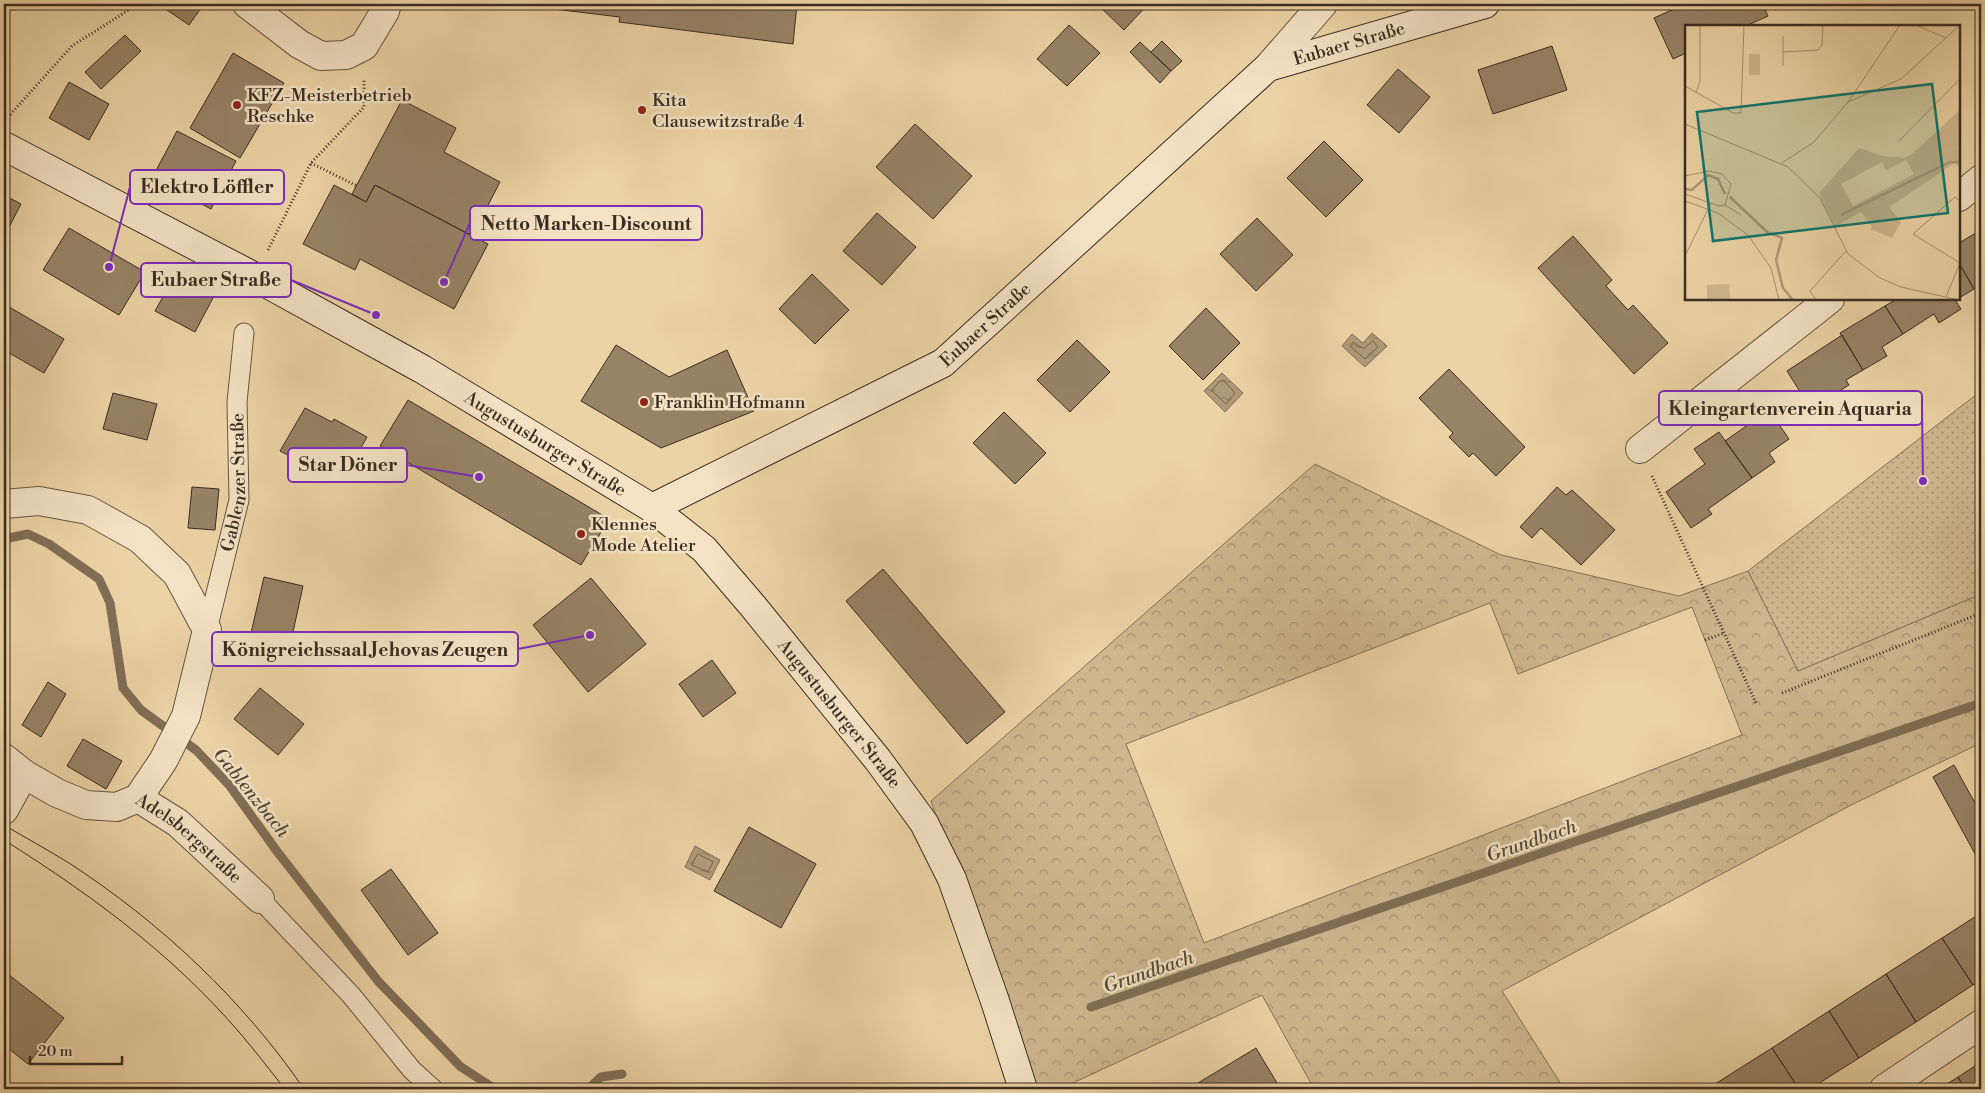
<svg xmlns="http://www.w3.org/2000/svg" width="1985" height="1093" viewBox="0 0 1985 1093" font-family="'Libre Bodoni',serif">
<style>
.forest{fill:url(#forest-crowns);stroke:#847258;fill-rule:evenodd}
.garden{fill:url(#garden-dots);stroke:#847258}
.water{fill:url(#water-ripples);stroke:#806e56}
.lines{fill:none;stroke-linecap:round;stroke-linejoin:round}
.shore{stroke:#74634d;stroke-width:1}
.stream{stroke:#806e56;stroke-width:9}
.building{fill:#978366;stroke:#3a2c22}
.lane-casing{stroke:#665643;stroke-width:21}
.street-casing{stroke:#665643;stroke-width:30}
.secondary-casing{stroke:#3a2c22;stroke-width:30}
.path{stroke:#3a2c22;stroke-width:3;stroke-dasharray:1 2.5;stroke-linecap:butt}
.lane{stroke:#f3e2c4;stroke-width:19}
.street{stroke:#f3e2c4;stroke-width:28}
.secondary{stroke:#f3e2c4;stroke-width:28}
.tram{stroke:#3a2c22;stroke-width:1}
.poi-dot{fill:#8f2418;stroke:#f3e2c4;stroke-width:2}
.labels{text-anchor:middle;stroke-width:5;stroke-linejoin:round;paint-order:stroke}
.street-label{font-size:18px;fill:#3a2c22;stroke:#f3e2c4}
.poi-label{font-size:18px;fill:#3a2c22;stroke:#f3e2c4;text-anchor:start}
.water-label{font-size:19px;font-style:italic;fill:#574838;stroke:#f3e2c4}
.inset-river{fill:none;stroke:#af9a78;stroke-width:2.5}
.inset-road{fill:none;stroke:#a59071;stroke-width:1}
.view{fill:#0f766e;fill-opacity:0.15;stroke:#0f766e;stroke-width:2.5}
.inset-edge{fill:none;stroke:#3a2c22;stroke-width:2.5}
.leader{fill:none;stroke:#7b2cbf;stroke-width:2}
.callout-dot{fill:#7b2cbf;stroke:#f3e2c4;stroke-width:2}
.callout{fill:#f3e2c4;stroke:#7b2cbf;stroke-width:2}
.callout-label{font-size:19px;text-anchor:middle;font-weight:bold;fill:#3a2c22}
</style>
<defs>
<pattern id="forest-crowns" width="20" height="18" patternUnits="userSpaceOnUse" patternTransform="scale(1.25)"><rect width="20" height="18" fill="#ceb78f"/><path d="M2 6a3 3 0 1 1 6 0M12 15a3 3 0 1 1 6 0" fill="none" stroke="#a89574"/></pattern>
<pattern id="garden-dots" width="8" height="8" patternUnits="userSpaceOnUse" patternTransform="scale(1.25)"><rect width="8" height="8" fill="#ceb78f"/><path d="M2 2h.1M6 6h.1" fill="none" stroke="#a89574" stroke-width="1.8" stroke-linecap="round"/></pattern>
<pattern id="water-ripples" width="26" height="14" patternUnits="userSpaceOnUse" patternTransform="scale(1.25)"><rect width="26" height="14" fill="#af9a78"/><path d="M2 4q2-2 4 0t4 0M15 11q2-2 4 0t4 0" fill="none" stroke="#8f7e62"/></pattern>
</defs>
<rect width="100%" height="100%" fill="#ecd3a5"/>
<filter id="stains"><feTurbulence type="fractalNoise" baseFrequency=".004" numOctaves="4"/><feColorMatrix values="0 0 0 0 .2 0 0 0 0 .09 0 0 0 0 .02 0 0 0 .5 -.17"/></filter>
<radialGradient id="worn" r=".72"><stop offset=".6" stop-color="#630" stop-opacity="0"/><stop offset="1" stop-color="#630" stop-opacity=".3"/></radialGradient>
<path class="forest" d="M1315 464 1501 555 1679 596 1748 571 1798 671 1981 594V743L1853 804 1502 991 1564 1089H1314L1262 995 1060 1089H1030L931 801ZM1490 603 1518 674 1692 607 1742 735 1204 943 1126 744Z"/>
<path class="garden" d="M1981 391V594L1798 671 1748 571Z"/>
<path class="water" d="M1372 333 1387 346 1365 367 1342 346 1352 334 1363 343Z
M1222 373 1243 393 1225 412 1204 391Z
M695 846 720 860 710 880 685 867Z"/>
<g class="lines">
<path class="shore" d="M1373 341 1378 347 1365 359 1350 346 1353 342 1360 347 1364 348Z
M1220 381H1224L1235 393 1226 404 1212 391Z
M698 854 713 862 708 872 692 865Z"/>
<path class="stream" d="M4 539 28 534 49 544 99 579 110 603 123 688 141 710 196 750 230 786 276 850 378 981 461 1067 495 1089
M1091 1007 1981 703
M588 1089 601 1077 622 1074"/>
</g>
<path class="building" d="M171 4H204L189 25 167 10Z
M512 4H797L793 44 619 22 620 17Z
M1097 4H1148L1124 30Z
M1685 4H1762L1768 16 1746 26H1686V53L1673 59 1654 18Z
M1069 25 1100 53 1067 86 1037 59Z
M125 35 141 51 101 89 85 72Z
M1162 41 1182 61 1171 71 1151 52Z
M1140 42 1171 71 1160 83 1130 52Z
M1552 46 1567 90 1493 114 1478 70Z
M233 53 284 83 240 158 190 128Z
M1398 69 1430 97 1399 133 1367 105Z
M69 82 109 104 89 140 49 118Z
M402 100 456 128 444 152 500 182 472 236 375 185 366 202 352 194Z
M915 124 972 176 933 219 876 167Z
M177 131 236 161 211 209 152 178Z
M1324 141 1363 180 1326 217 1287 178Z
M334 185 366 202 375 185 488 244 454 309 360 259 355 270 303 244Z
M4 195 21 204 4 237Z
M877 213 916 247 882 285 843 251Z
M1257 218 1293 255 1256 291 1220 254Z
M69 228 145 272 119 315 43 270Z
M1981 230V285L1974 289 1959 263V243Z
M1573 236 1612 280 1606 286 1628 310 1633 305 1668 343 1634 374 1538 268Z
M1959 263 1974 289 1959 298Z
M812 274 849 310 815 344 779 309Z
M175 275 214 296 195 332 155 311Z
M1897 299H1958L1955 300 1961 309 1939 323 1934 314 1903 334 1885 306Z
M4 304 64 339 44 373 4 350Z
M1885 306 1903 334 1882 347 1887 356 1863 370 1840 333Z
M1206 308 1240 343 1203 380 1169 346Z
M1842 335 1863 370 1846 380 1849 385 1825 400 1828 405 1814 414 1787 371Z
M1077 340 1110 372 1070 412 1037 380Z
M616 345 669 377 727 350 754 411 661 448 581 401Z
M1449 369 1525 447 1496 476 1473 453 1469 457 1449 437 1453 433 1419 398Z
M113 393 157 404 147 440 103 429Z
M408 400 609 519 581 565 380 446Z
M305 408 332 422 334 419 367 437 343 480 312 463 310 467 280 451Z
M1769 410 1789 439 1769 453 1775 462 1752 478 1725 441Z
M1004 412 1046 453 1015 484 973 443Z
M1719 432 1752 478 1708 509 1712 514 1691 528 1666 492 1705 464 1694 449Z
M192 487 219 489 215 530 188 528Z
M1557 487 1566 495 1572 490 1615 530 1581 565 1541 528 1532 538 1520 527Z
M883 569 1005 712 967 744 846 601Z
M264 577 303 586 288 655 248 646Z
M591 578 646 644 588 692 533 625Z
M712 660 736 693 703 717 679 684Z
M48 682 66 694 41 737 22 725Z
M260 688 304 724 278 755 234 719Z
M83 739 122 761 106 789 67 766Z
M1954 765 1981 814 1980 863 1933 777Z
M749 827 816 864 781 928 714 891Z
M391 869 438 933 408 955 361 890Z
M1981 913V980L1973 985 1942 938Z
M1942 938 1973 985 1916 1022 1886 974Z
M4 971 64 1018 28 1064 4 1045Z
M1886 974 1916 1022 1859 1058 1829 1011Z
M1829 1011 1859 1058 1810 1089H1799L1772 1048Z
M1256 1048 1280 1088 1277 1089H1188Z
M1772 1048 1799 1089H1719L1715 1084Z
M1981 1062V1089H1965L1958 1077Z
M1958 1077 1965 1089H1939Z"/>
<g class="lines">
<defs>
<g id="lane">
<path id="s1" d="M207 630 239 500 237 402 244 333"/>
<path d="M260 899 351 995 412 1070 433 1089"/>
</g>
<g id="street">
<path d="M247 4 299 44 321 56 346 55 364 46 385 11 387 4"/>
<path d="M1268 67 1323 4"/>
<path d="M1959 197 1981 179"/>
<path d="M1640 449 1830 299"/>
<path d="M4 504 39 501 88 510 140 539 177 574 207 630 186 716 163 761 138 798 117 807 86 805 57 793 24 774 4 758"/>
<path id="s2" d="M138 798 178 823 260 899"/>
<path d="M4 810 24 774"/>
<path d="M1884 1089 1981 1024"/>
</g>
<g id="secondary">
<path id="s3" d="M4 146 255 277 422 369 652 508 704 549 752 605 878 760 924 823 952 879 995 1001 1023 1089"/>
<path id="s4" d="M652 508 943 363 1268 67 1485 4"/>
</g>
</defs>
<use href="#lane" class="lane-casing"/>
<use href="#street" class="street-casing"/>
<use href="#secondary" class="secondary-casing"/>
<path class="path" d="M8 117 72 46 138 4
M311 163 357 186
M268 250 311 163 364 107V80
M1652 476 1756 703
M1705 640 1724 633
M1782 693 1981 613"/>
<use href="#lane" class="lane"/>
<use href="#street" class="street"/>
<use href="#secondary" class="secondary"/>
<path class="tram" d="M4 825C26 838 48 850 69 863 160 922 243 1000 304 1089
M4 840C98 899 184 963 254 1050 264 1063 275 1076 285 1089"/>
</g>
<g class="poi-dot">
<circle cx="237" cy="105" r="5"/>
<circle cx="642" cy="110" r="5"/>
<circle cx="644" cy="402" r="5"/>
<circle cx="581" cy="534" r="5"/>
</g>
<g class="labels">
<g class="street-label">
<text dy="6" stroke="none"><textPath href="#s4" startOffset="849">Eubaer Straße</textPath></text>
<text dy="6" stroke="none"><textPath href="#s4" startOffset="382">Eubaer Straße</textPath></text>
<text dy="6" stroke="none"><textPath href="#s3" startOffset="618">Augustusburger Straße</textPath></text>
<text dy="6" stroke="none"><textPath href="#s1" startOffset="151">Gablenzer Straße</textPath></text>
<text dy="6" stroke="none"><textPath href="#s3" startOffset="1022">Augustusburger Straße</textPath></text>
<text dy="6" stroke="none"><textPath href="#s2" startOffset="65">Adelsbergstraße</textPath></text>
</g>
<g class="poi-label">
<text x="247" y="101">KFZ-Meisterbetrieb<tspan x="247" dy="21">Reschke</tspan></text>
<text x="652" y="106">Kita<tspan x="652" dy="21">Clausewitzstraße 4</tspan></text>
<text x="654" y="408">Franklin Hofmann</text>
<text x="591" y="530">Klennes<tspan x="591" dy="21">Mode Atelier</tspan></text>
</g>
<g class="water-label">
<text transform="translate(252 792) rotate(51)" y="7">Gablenzbach</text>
<text transform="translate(1531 840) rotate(-19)" y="7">Grundbach</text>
<text transform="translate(1148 971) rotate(-19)" y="7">Grundbach</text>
</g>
</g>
<g transform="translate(1685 25)">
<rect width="275" height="275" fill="#ecd3a5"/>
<path d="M64 29H75V50H64ZM266 122 275 124V143L270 138 204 182 216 197 207 213 185 204 187 202 176 187 150 202 134 168 174 123 198 131 219 133 227 129 235 140ZM221 135 229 149 168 181 156 159 197 137 201 145Z" fill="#ceb78f" fill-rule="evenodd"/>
<path d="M275 85V124L266 122 234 141 227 129ZM44 259 45 275H22V260Z" fill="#ceb78f"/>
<path class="inset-river" d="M0 164 7 165 23 150 33 154 40 169M45 172 82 207 97 213 91 235 98 263 108 275M156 190 265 137H275"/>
<path class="inset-road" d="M231 0 261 13M98 11V41M98 27 133 25 137 20 138 0M0 61 48 88H56L59 0M11 68 15 56V0M163 77 215 0M0 99 103 142 135 173 163 229 195 253 216 262 274 275M213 117 275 54M97 138 129 117 163 77 216 54 275 0M0 151 24 146 37 149 46 159 40 180M0 169 34 181 40 180 56 190M0 176 33 188 63 210 86 243 94 275M0 231 26 178M275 238 228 209 270 172 275 176M261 272 275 238M131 275 125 266 161 226"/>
<path class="view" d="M247 59 263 188 28 216 12 87Z"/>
<rect width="275" height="275" class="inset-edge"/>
</g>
<path class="leader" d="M109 267L130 187M444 282L470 223M376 315L291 280M1923 481L1922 408M479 477L407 465M590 635L518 649"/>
<g class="callout-dot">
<circle cx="109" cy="267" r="5"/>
<circle cx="444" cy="282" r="5"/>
<circle cx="376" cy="315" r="5"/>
<circle cx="1923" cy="481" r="5"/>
<circle cx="479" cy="477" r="5"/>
<circle cx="590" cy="635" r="5"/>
</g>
<g class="callout">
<rect x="130" y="170" width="154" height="34" rx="5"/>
<rect x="470" y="206" width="232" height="34" rx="5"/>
<rect x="141" y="263" width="150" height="34" rx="5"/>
<rect x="1659" y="391" width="263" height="34" rx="5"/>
<rect x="288" y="448" width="119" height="34" rx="5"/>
<rect x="212" y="632" width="306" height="34" rx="5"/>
</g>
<g class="callout-label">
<text x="207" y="193">Elektro Löffler</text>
<text x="586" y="230">Netto Marken-Discount</text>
<text x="216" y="286">Eubaer Straße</text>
<text x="1790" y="415">Kleingartenverein Aquaria</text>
<text x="348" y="471">Star Döner</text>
<text x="365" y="656">Königreichssaal Jehovas Zeugen</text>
</g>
<rect width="1985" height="1093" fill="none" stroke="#ecd3a5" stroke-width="20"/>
<rect x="5" y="5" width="1975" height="1083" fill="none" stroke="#3a2c22" stroke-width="2.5"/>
<rect x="10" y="10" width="1965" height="1073" fill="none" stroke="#3a2c22"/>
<path d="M30 1056v8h92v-8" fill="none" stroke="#3a2c22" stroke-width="2.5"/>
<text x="38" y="1056" font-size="15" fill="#3a2c22" stroke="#f3e2c4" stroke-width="4" paint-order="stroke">20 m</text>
<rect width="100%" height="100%" filter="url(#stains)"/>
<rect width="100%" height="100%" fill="url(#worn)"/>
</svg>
